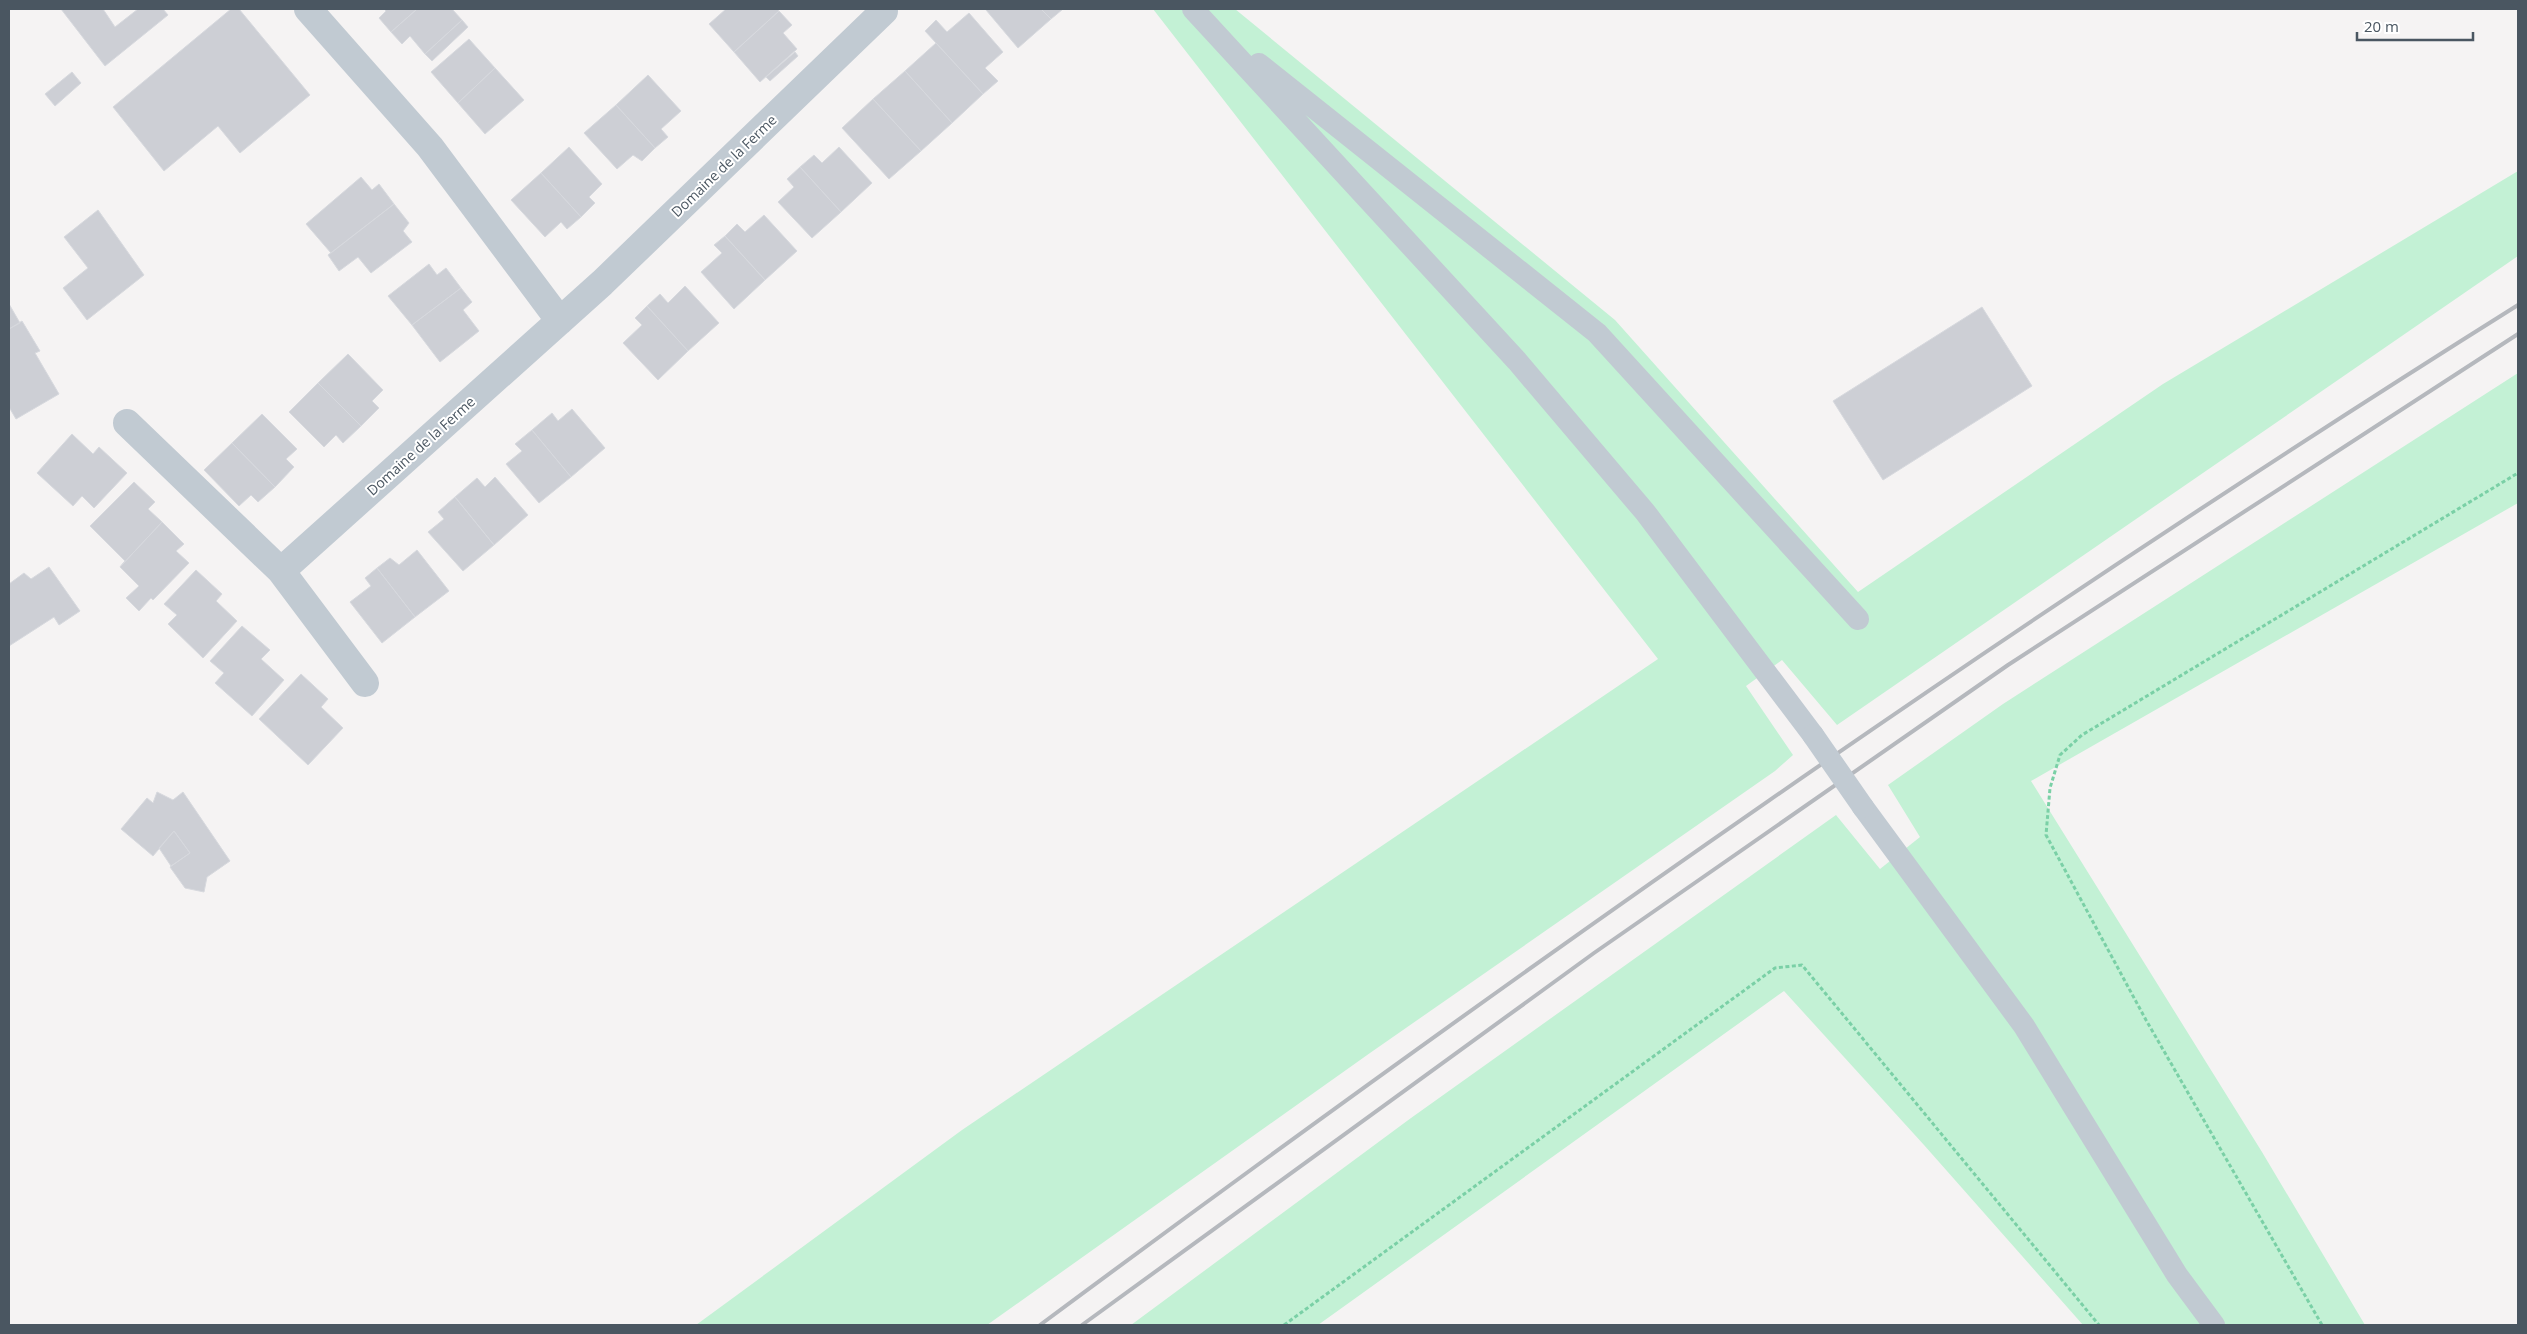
<svg xmlns="http://www.w3.org/2000/svg" width="2527" height="1334" viewBox="0 0 2527 1334" font-family="'Open Sans',sans-serif">
<style>
.green{fill:#c3f1d5}
.building{fill:#cdcfd5;stroke:#d7d9de}
.lines{fill:none;stroke-linecap:round;stroke-linejoin:round}
.path{stroke:#7ad0a6;stroke-width:3;stroke-dasharray:4 2.5;stroke-linecap:butt}
.service{stroke:#c1cad2;stroke-width:22}
.minor{stroke:#c1cad2;stroke-width:28}
.rail{stroke:#b5b8bd;stroke-width:4}
.service-bridge{stroke:#c1cad2;stroke-width:22}
.labels{text-anchor:middle;stroke-width:4;stroke-linejoin:round;paint-order:stroke}
.street-label{font-size:14px;fill:#4a5661;stroke:#fff}
</style>
<rect width="100%" height="100%" fill="#f5f3f3"/>
<path class="green" d="M1153 9H1235L1615 320 1858 592 2163 384 2518 171V256L1837 725 1782 660 1746 686 1793 755 1775 771 1370 1053 987 1325H696L962 1130 1658 659Z
M2518 373V503L2031 781 2262 1152 2365 1325H2083L1924 1145 1784 991 1318 1325H1131L1411 1118 1836 815 1880 869 1920 837 1888 785 2003 704Z"/>
<path class="building" d="M61 9H103L115 27 138 9H163L168 15 105 66Z
M231 9H239L310 95 240 153 218 126 164 171 113 107Z
M384 9H417L391 32 379 18 386 11Z
M417 9H452L462 20 425 54 410 36 402 44 391 32Z
M726 9H777L779 11 734 52 709 24Z
M987 9H1041L1051 19 1018 48 986 10Z
M1041 9H1063L1051 19Z
M779 11 792 25 783 33 797 49 760 82 734 52Z
M969 13 1003 52 985 68 998 81 983 94 925 31 936 20 947 32Z
M462 20 468 27 432 61 425 54Z
M469 39 495 68 458 103 431 72Z
M936 43 983 94 952 123 905 71Z
M795 52 798 56 770 81 766 77Z
M495 68 524 100 485 134 458 103Z
M905 71 952 123 921 151 873 99Z
M72 72 81 83 55 106 45 94Z
M648 75 681 111 661 129 668 137 655 148 616 105Z
M873 99 921 151 889 179 842 128Z
M616 105 655 148 642 161 633 155 617 169 584 133Z
M569 147 602 184 589 197 595 203 581 217 541 173Z
M839 147 872 183 841 212 800 167 814 155 822 163Z
M800 167 841 212 812 238 778 202 794 187 787 179Z
M541 173 581 217 567 229 561 222 545 237 511 200Z
M361 177 372 190 379 184 394 204 331 253 306 224Z
M394 204 409 223 403 231 412 242 371 273 358 257 339 271 328 255Z
M98 210 144 275 87 320 63 288 88 268 64 237Z
M764 215 797 251 765 280 725 236 737 224 745 232Z
M725 236 765 280 734 309 701 272 722 253 714 245Z
M429 264 437 275 446 268 461 288 412 325 388 296Z
M685 286 719 323 688 351 647 306 660 294 668 303Z
M461 288 472 302 463 310 479 331 440 362 412 325Z
M9 304 20 323 9 329Z
M647 306 688 351 658 380 623 343 642 325 635 318Z
M1982 307 2032 386 1883 480 1833 401Z
M22 321 40 351 35 353 59 394 16 419 9 407V329Z
M348 354 383 390 372 401 379 408 361 426 318 383Z
M318 383 361 426 343 443 336 435 324 447 289 412Z
M572 409 605 448 571 477 532 430 552 413 558 421Z
M262 414 297 449 286 459 294 467 275 487 232 443Z
M532 430 571 477 539 503 506 464 522 451 515 444Z
M72 434 93 454 99 447 127 473 94 508 82 496 73 506 37 473Z
M232 443 275 487 258 502 251 495 239 506 204 470Z
M495 477 528 515 494 545 455 497 477 478 485 487Z
M134 482 155 502 148 509 162 522 120 567 125 561 90 526Z
M455 497 494 545 463 571 428 532 444 519 438 512Z
M162 522 184 544 176 551 189 563 153 600 151 598 139 611 126 598 139 586 120 567Z
M417 550 449 591 415 617 377 568 390 558 399 565Z
M49 567 80 611 59 625 54 617 9 646V584L24 573 31 579Z
M377 568 415 617 382 643 350 602 371 586 365 578Z
M196 570 222 594 216 601 237 621 203 658 168 624 177 615 164 604Z
M242 626 270 650 261 659 284 680 252 716 215 683 224 673 210 661Z
M301 674 328 699 321 707 343 728 308 765 259 719Z
M157 792 173 800 183 792 230 861 207 877 204 892 185 888 170 867 190 853 174 831 153 856 121 829 147 798 153 803Z
M174 831 190 853 171 866 159 848Z"/>
<g class="lines">
<path class="path" d="M1284 1325 1775 968 1802 965 2099 1325
M2322 1325 2146 1020 2046 835 2050 788 2060 755 2082 735 2518 473"/>
<path class="service" d="M1193 9 1517 361 1645 512 1813 735
M1259 64 1597 333 1858 619
M1863 807 2024 1026 2177 1275 2214 1325"/>
<path class="minor" d="M308 9 430 147 560 321
M127 423 281 571 365 683
M281 571 602 283 884 11 882 9"/>
<path class="rail" d="M1040 1325C1521 968 2011 623 2518 305
M1082 1325 1594 953 2008 665 2518 334"/>
<path class="service-bridge" d="M1813 735 1863 807"/>
</g>
<g class="labels">
<g class="street-label">
<text transform="translate(724 166) rotate(-44)" y="5">Domaine de la Ferme</text>
<text transform="translate(421 446) rotate(-42)" y="5">Domaine de la Ferme</text>
</g>
</g>
<rect width="2527" height="1334" fill="none" stroke="#4a5661" stroke-width="20"/>
<path d="M2357 32v8h116v-8" fill="none" stroke="#4a5661" stroke-width="2.5"/>
<text x="2364" y="32" font-size="15" fill="#4a5661" stroke="#ffffff" stroke-width="4" paint-order="stroke">20 m</text>
</svg>
